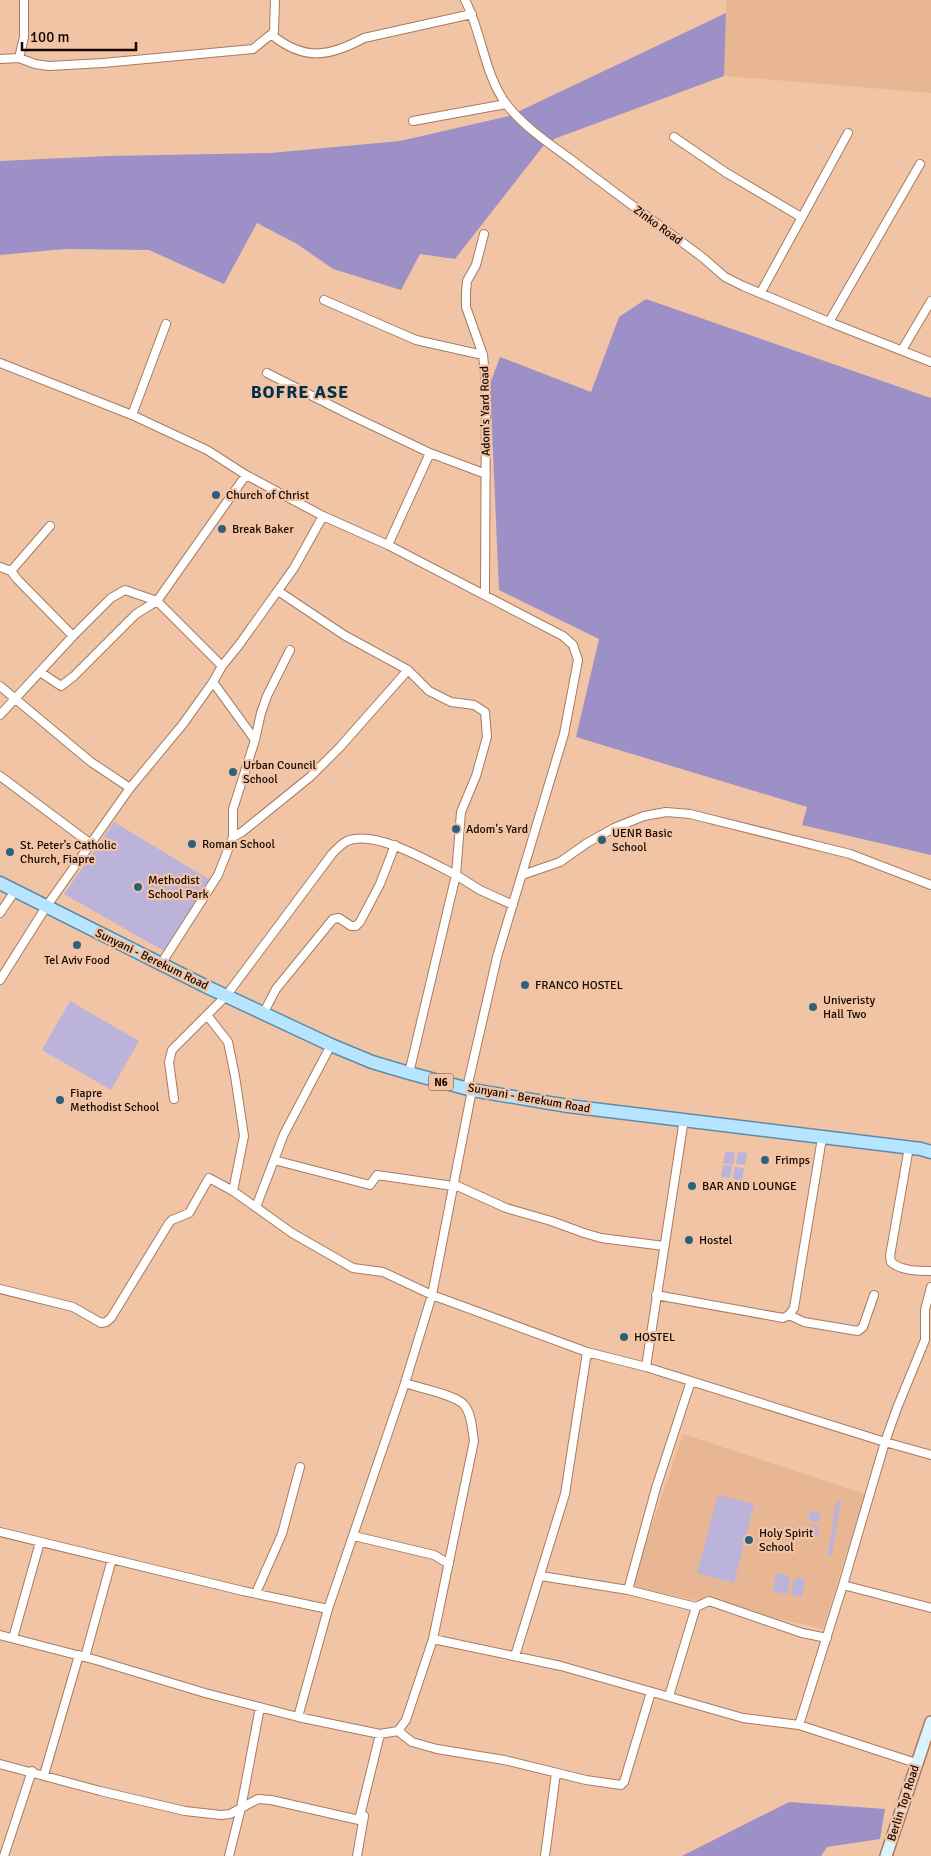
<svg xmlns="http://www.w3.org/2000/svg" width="931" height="1856" viewBox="0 0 931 1856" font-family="Signika,sans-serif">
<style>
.built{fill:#e9b693}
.green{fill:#bcb3db}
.forest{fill:#9d90c6}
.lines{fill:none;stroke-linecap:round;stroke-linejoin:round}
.street-casing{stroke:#a67c5f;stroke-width:10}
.secondary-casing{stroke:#a67c5f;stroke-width:14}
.primary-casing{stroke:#5f8ba6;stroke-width:15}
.street{stroke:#fff;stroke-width:8}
.secondary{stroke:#dbf2ff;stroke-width:11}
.primary{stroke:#b7e4ff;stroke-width:12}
.poi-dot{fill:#2d607d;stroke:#f2c4a6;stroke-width:2}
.labels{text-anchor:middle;stroke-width:4.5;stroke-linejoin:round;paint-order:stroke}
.shield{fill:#f2c4a6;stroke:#584032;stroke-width:1}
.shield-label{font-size:11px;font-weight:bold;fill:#160801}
.street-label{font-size:12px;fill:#160801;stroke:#f2c4a6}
.poi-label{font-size:12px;fill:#160801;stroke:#f2c4a6;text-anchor:start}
.district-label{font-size:18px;font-weight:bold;letter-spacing:1px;fill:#033046;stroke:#f2c4a6}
</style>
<rect width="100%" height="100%" fill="#f2c4a6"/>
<path class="built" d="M726 0H931V93L724 76Z
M683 1434 865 1494 823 1629 631 1586Z"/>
<path class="green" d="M114 822 210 880 164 951 64 894Z
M70 1001 139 1041 111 1090 42 1050Z
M726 1151 735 1153 733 1165 723 1163Z
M738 1152 747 1153 745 1165 736 1164Z
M723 1165 732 1166 730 1178 721 1177Z
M735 1167 744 1168 742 1181 733 1179Z
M718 1495 754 1504 734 1583 697 1573Z
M836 1501 841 1502 836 1529 832 1528Z
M810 1511 821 1513 819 1522 808 1520Z
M810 1525 819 1527 817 1537 802 1534Z
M832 1529 836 1530 832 1555H828Z
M776 1573 785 1574 790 1580 787 1594 773 1592Z
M797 1578H805L802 1597 791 1595 793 1581Z"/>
<path class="forest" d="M726 13 724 76 554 139 544 145 455 259 420 254 401 290 333 269 297 244 257 223 224 284 149 250 65 249 0 255V161L107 156 270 153 400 141 509 116Z
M646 299 931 398V855L802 825 807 807 576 737 599 639 499 590 490 384 500 357 591 392 619 317Z
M789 1802 885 1809 880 1839 827 1847 821 1856H682Z"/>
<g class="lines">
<defs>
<path id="street" d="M465 0C482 32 484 75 507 105 526 129 553 146 577 164 618 195 660 226 702 257L725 277 743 286 829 322 931 362
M272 35C304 61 329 57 364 38L472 14
M19 58 24 37V0
M0 59 19 58 35 64 49 66 103 63 253 49 274 32 275 0
M413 121 506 104
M674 137 725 172 801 217
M484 234 476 265 467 281 466 292V307L483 355 486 385 485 595
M761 292 848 133
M324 300 416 340 483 355
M829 322 920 164
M902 350 931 301
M0 363 132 415
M267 373 348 414 430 453 388 545 563 636 573 645 578 660 564 734 497 957 467 1088
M430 453 486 474
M246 475 323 516 388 545
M50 526 11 571 17 579 73 636
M0 567 11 571
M278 591 344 635 408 670 429 691 451 702 474 705 485 712 487 737 476 776 461 812 456 875 480 890 513 905
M40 672 61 686 74 676 136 614 157 601 246 475 207 450 132 415 166 324
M213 682 255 740
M0 686 91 762 130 788 46 907 0 980
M0 715 73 636 111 598 125 590 157 601 222 666
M0 776 91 844
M130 788 183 724 213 682 222 666 239 645 294 568 323 516
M233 837 242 832 310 777 340 747 408 670
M522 875 560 862 587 843 614 828 644 816 666 812 690 814 850 854 931 885
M0 913 15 891
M161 964 218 875 233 837V809L255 740 261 713 267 696 290 650
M264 1012 276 989 333 919 339 918 351 926H356L360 922 380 884 395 845
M207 1015 228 1042 235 1076 244 1136 233 1191
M472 1090 432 1295 587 1352 646 1367 885 1442 897 1408 925 1340V1310L931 1287
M174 1099 169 1062 172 1050 226 996 332 854C336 850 341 844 347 841 375 829 430 862 456 875L409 1073
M909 1147 890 1256 891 1262C901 1271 918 1271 931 1271
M274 1160 370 1185 377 1175 453 1186
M453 1184 506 1208 551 1221 584 1233 601 1238 664 1246
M256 1207 284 1134 331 1045
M0 1289 73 1307 101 1323 106 1322 111 1318 169 1223 172 1220 189 1213 209 1178 233 1191 292 1233 353 1268 383 1272 432 1295 405 1383 328 1609 298 1717
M656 1295 783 1318 789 1315 794 1308 822 1138
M789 1315 804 1322 858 1331 863 1327 874 1295
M646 1367 684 1119
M405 1383C419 1388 458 1395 465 1406 472 1415 472 1430 474 1441L433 1639
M931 1455 885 1442 843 1585 931 1608
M0 1532 243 1591 328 1609
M354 1536 434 1555 449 1564
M541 1576 628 1590 696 1607 709 1601 802 1633 827 1638
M628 1590 656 1488 691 1381
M256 1593 282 1534 300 1467
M0 1635 96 1660 205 1693 298 1717 380 1734 398 1731 406 1720 433 1639 561 1666 743 1718 799 1725 843 1585
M13 1638 40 1542
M515 1656 565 1494 587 1352
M85 1657 112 1559
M669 1696 696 1607
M799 1725 916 1763
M398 1731 412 1742 437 1749 504 1760 586 1780 621 1785 624 1782 651 1692
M0 1764 100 1791 185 1811 221 1815 230 1814 258 1799 271 1800 359 1820 380 1734
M44 1775 79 1655
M4 1856 32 1771
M229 1856 241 1808 260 1707
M357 1856 364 1816
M545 1856 556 1773"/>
<path id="secondary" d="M886 1856 931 1722"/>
<path id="primary" d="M0 883 205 986 331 1045 372 1062 409 1073 472 1090 568 1106 921 1149 931 1152"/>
</defs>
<use href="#street" class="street-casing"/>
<use href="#secondary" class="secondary-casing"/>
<use href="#primary" class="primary-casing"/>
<use href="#street" class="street"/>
<use href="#secondary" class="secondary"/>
<use href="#primary" class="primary"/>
</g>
<g class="poi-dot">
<circle cx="216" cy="495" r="5"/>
<circle cx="222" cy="529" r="5"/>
<circle cx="233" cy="772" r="5"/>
<circle cx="456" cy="829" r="5"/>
<circle cx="602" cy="840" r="5"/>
<circle cx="192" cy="844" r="5"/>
<circle cx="10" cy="852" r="5"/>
<circle cx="138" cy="887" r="5"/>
<circle cx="77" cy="945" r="5"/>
<circle cx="525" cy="985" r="5"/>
<circle cx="813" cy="1007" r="5"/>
<circle cx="60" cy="1100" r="5"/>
<circle cx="765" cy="1160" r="5"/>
<circle cx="692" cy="1186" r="5"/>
<circle cx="689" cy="1240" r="5"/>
<circle cx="624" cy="1337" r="5"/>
<circle cx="749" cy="1540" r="5"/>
</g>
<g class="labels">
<rect class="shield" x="428.5" y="1073.5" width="25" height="17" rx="4"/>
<g class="shield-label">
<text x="441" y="1086">N6</text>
</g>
<g class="street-label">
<text transform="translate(658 225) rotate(36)" y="4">Zinko Road</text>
<text transform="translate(485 411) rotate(-91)" y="4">Adom's Yard Road</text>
<text transform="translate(152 959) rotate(26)" y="4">Sunyani - Berekum Road</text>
<text transform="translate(529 1098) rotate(10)" y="4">Sunyani - Berekum Road</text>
<text transform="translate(903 1803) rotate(-72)" y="4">Berlin Top Road</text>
</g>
<g class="poi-label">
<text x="226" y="499">Church of Christ</text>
<text x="232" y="533">Break Baker</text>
<text x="243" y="769">Urban Council<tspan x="243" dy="14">School</tspan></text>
<text x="466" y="833">Adom's Yard</text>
<text x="612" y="837">UENR Basic<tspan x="612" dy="14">School</tspan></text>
<text x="202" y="848">Roman School</text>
<text x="20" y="849">St. Peter's Catholic<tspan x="20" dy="14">Church, Fiapre</tspan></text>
<text x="148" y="884">Methodist<tspan x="148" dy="14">School Park</tspan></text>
<text x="77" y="964" text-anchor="middle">Tel Aviv Food</text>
<text x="535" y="989">FRANCO HOSTEL</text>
<text x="823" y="1004">Univeristy<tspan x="823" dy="14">Hall Two</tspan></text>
<text x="70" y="1097">Fiapre<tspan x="70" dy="14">Methodist School</tspan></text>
<text x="775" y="1164">Frimps</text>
<text x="702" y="1190">BAR AND LOUNGE</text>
<text x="699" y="1244">Hostel</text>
<text x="634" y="1341">HOSTEL</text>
<text x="759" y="1537">Holy Spirit<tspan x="759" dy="14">School</tspan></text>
</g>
<g class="district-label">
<text x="300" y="398">BOFRE ASE</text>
</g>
</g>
<path d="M22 42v8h114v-8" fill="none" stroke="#160801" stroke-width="2.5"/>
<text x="30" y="42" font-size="15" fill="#160801" stroke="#f2c4a6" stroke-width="4" paint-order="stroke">100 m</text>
</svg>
